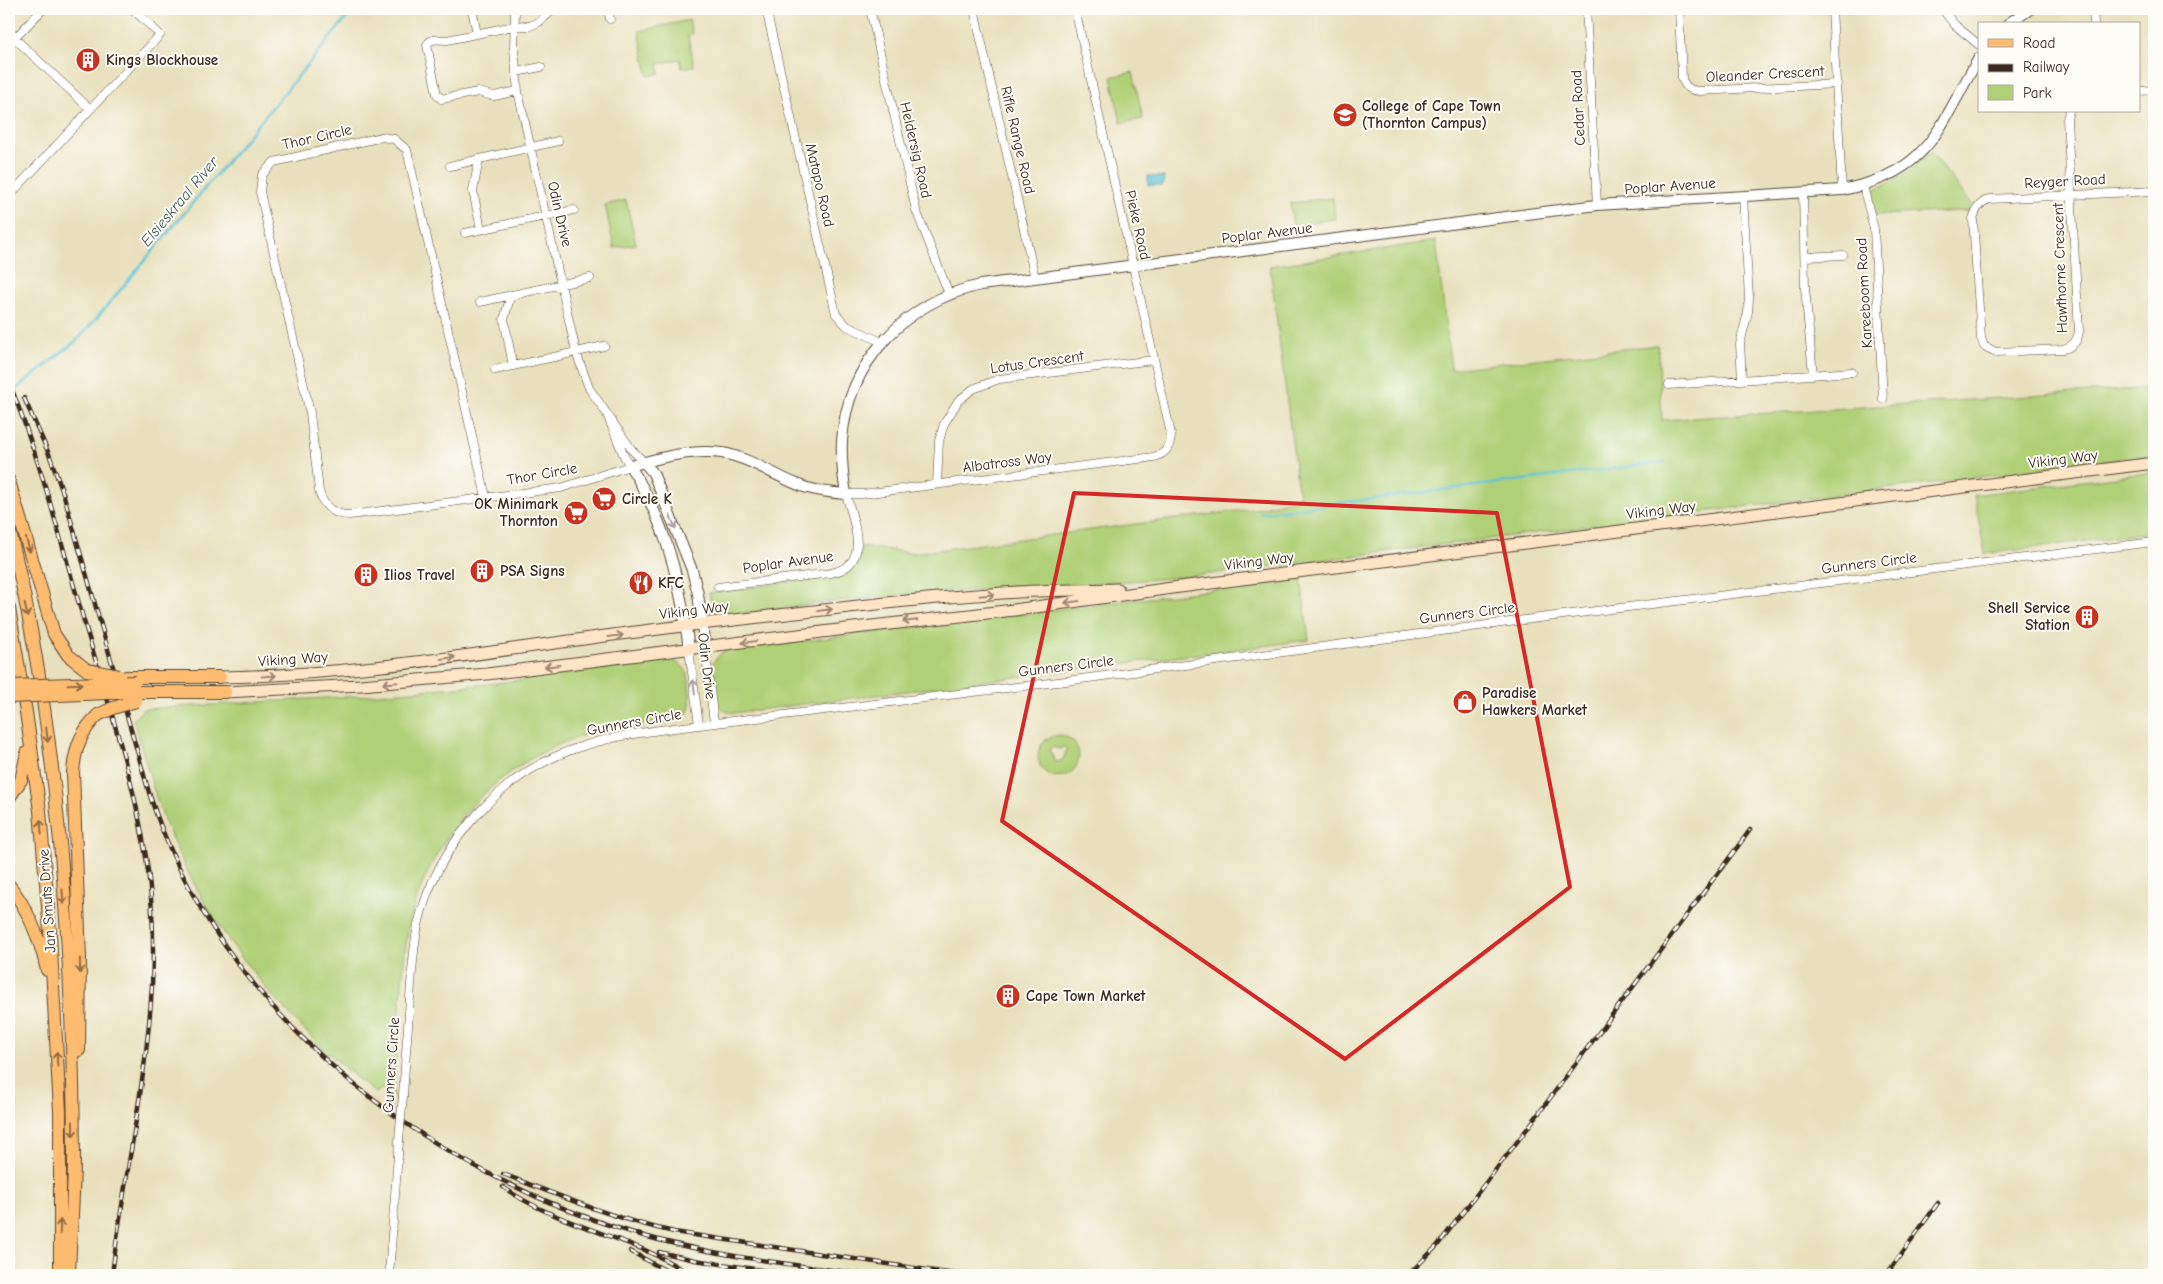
<svg xmlns="http://www.w3.org/2000/svg" width="2163" height="1284" viewBox="0 0 2163 1284" font-family="'Comic Neue',sans-serif">
<style>
.green{fill:#b0d077;stroke:#767d4a;fill-rule:evenodd}
.water{fill:#56c0d2;stroke:#487578}
.lines{fill:none;stroke-linecap:round;stroke-linejoin:round}
.stream{stroke:#56c0d2;stroke-width:2.5}
.minor-casing{stroke:#554536;stroke-width:9}
.tertiary-casing{stroke:#554536;stroke-width:12}
.secondary-casing{stroke:#554536;stroke-width:13}
.primary-casing{stroke:#554536;stroke-width:14}
.minor{stroke:#fff;stroke-width:8}
.tertiary{stroke:#fff;stroke-width:10}
.secondary{stroke:#ffe4c6;stroke-width:11}
.primary{stroke:#febc70;stroke-width:12}
.rail-casing{stroke:#3b2a1e;stroke-width:4.5}
.rail{stroke:#fdfcf7;stroke-width:2.5;stroke-dasharray:8;stroke-linecap:butt}
.minor-bridge-casing{stroke:#554536;stroke-width:9;stroke-linecap:butt}
.primary-bridge-casing{stroke:#554536;stroke-width:14;stroke-linecap:butt}
.minor-bridge{stroke:#fff;stroke-width:8}
.primary-bridge{stroke:#febc70;stroke-width:12}
.oneway{stroke:#a79f9a}
.oneway2{stroke:#936c43}
.oneway3{stroke:#9d8772}
.marked{fill:none;stroke:#d62828;stroke-width:4;stroke-linejoin:round}
.labels{text-anchor:middle;stroke-width:4;stroke-linejoin:round;paint-order:stroke}
.poi-label{font-size:15px;font-weight:bold;fill:#3b2a1e;stroke:#fdfcf7;text-anchor:start}
.street-label{font-size:15px;fill:#3b2a1e;stroke:#fdfcf7}
.water-label{font-size:16px;font-style:italic;fill:#445e5d;stroke:#fdfcf7}
</style>
<rect width="100%" height="100%" fill="#fdfcf7"/>
<filter id="ink" filterUnits="userSpaceOnUse"><feTurbulence type="fractalNoise" baseFrequency=".02" numOctaves="2"/><feDisplacementMap in="SourceGraphic" scale="10" xChannelSelector="R" yChannelSelector="G"/><feConvolveMatrix kernelMatrix="1 2 1 2 8 2 1 2 1" color-interpolation-filters="sRGB"/></filter>
<filter id="wash" filterUnits="userSpaceOnUse"><feTurbulence type="fractalNoise" baseFrequency=".0096" numOctaves="4" result="noise"/><feDisplacementMap in="SourceGraphic" scale="20" xChannelSelector="R" yChannelSelector="G"/><feGaussianBlur stdDeviation="1.12" result="paint"/><feColorMatrix in="noise" values="0 0 0 0 0 0 0 0 0 0 0 0 0 0 0 0 0 1.4 0 .05"/><feComposite in="paint" operator="in"/></filter>
<g filter="url(#wash)">
<rect width="100%" height="100%" fill="#e8e0bc"/>
<path class="green" d="M689 20 692 34 688 36 694 66 682 68 680 59 658 64 660 73 648 76 639 31Z
M1133 72 1143 119 1121 123 1111 77Z
M1931 152 1973 206 1970 211 1875 215 1870 199 1872 191 1903 175Z
M1333 198 1335 219 1293 225 1290 203Z
M626 200 636 244 614 248 605 205Z
M1436 241 1451 369 1658 345 1662 420 2154 388V455L1202 575C1102 585 1002 587 903 595 842 599 782 609 722 616H718L719 611 712 606 709 593 843 575 856 565 862 546 913 553 1260 508 1299 498 1270 266Z
M2154 472V532L1985 554 1974 495Z
M1301 579 1309 640 734 713C711 712 712 682 711 665L723 651Z
M670 660C676 662 683 665 686 671 689 676 689 682 689 687 691 702 693 716 675 721 647 724 617 726 589 734 498 760 430 834 409 926 404 950 403 974 401 998 398 1031 396 1064 393 1096H388L384 1088 375 1093C284 1021 208 930 165 822 152 789 144 754 133 720L143 709 358 696 488 684Z
M1060 735C1074 738 1083 750 1077 764 1075 770 1069 775 1063 776 1034 782 1027 738 1060 735ZM1064 746 1067 750 1062 761 1056 762 1049 750 1052 747 1060 749Z"/>
<path class="water" d="M1148 176 1164 177 1163 186 1148 185Z"/>
<g class="lines">
<path class="stream" d="M9 395 77 340 96 319 354 9
M1260 513 1665 462"/>
</g>
</g>
<g filter="url(#ink)">
<g class="lines">
<defs>
<path id="minor" d="M472 9 477 34
M515 9 514 49 518 91 576 352 589 388 632 450 644 462
M608 9 610 19
M766 9 836 314 847 326 882 342
M870 9 916 210 949 294
M974 9 1035 278
M1586 9 1597 205
M1679 9 1682 79C1686 88 1690 90 1699 91L1837 84
M1832 9 1842 190
M1832 9H1847
M1942 9 1955 25 1979 45
M2093 9 2094 24
M9 33 90 109
M14 39 43 9
M516 72 541 67
M518 91 494 96 478 92 441 99 437 94 427 45C431 37 439 40 447 40L514 26H530L539 22 554 9
M2139 91 2154 90
M2069 111 2067 119 2079 331C2078 341 2073 347 2063 349L1996 352 1984 346 1981 338 1973 219C1976 209 1980 202 1990 199L2154 191
M479 159 473 191 481 229
M450 166 558 141
M1863 186 1874 229 1883 399
M1803 192 1805 288 1813 375
M9 196 160 35 133 9
M465 233 574 210
M1805 257 1843 255
M511 295 504 319 513 366
M480 302 590 278
M495 370 604 346
M1742 380 1740 344 1748 312 1749 298 1743 196
M1669 385 1852 372
M937 484 939 441 944 424 958 401 973 389 999 379 1154 360
M486 497 407 150 394 139 382 137 274 162 262 175 260 192 310 413 319 491C323 507 334 515 350 515L561 488 630 466 624 456 608 417
M718 587 831 573C873 565 853 521 846 494H862L1154 457C1166 454 1171 446 1171 434L1075 9
M705 648 714 723
M689 650 699 725
M403 1096C405 1063 408 1030 410 997 412 973 413 949 418 925 437 843 502 771 583 746 620 734 660 730 699 725L1066 681 1539 618 2154 542
M389 1275 400 1128"/>
<path id="tertiary" d="M2008 24 2030 9
M644 462 653 473 692 570 698 594 705 648
M689 650C681 584 666 522 630 466 659 458 691 449 722 453 751 458 776 477 804 487 818 491 832 493 846 494 843 476 841 458 842 441 847 362 906 301 981 285L1597 205 1842 190C1932 172 1938 127 1979 58"/>
<path id="secondary" d="M220 677C373 675 523 645 675 627 789 614 904 599 1018 592 1051 590 1085 590 1118 589
M225 692 361 685 487 674 854 628 1014 610 1172 588 2154 463"/>
<path id="primary" d="M9 481 54 634 68 655 87 670
M9 528C59 730 73 950 74 1158 74 1197 70 1236 69 1275
M9 608 26 712 40 811 50 932 60 1111V1275
M126 677H220
M132 692H225
M9 798 21 780 27 753
M9 885C28 909 40 939 47 970
M79 1050 80 958 73 772C75 748 81 731 98 715"/>
</defs>
<use href="#minor" class="minor-casing"/>
<use href="#tertiary" class="tertiary-casing"/>
<use href="#secondary" class="secondary-casing"/>
<use href="#primary" class="primary-casing"/>
<use href="#minor" class="minor"/>
<use href="#tertiary" class="tertiary"/>
<use href="#secondary" class="secondary"/>
<use href="#primary" class="primary"/>
<defs>
<path id="rail" d="M9 382C41 462 62 546 86 628 116 730 153 834 153 942 154 1054 125 1165 112 1275
M24 398 49 454 64 496 150 796C220 1012 424 1171 637 1234 712 1256 791 1264 868 1275
M503 1174C560 1196 615 1219 674 1232L961 1275
M503 1187C560 1228 633 1235 690 1275
M630 1251 674 1275
M659 1252 695 1260 794 1275
M1408 1275 1437 1246 1530 1125 1750 830
M1886 1275 1938 1203"/>
</defs>
<use href="#rail" class="rail-casing"/>
<use href="#rail" class="rail"/>
<defs>
<path id="minor-bridge" d="M400 1128 403 1096"/>
<path id="primary-bridge" d="M87 670 119 676
M9 686 135 682
M9 697 132 692
M98 715 113 708 136 701"/>
</defs>
<use href="#minor-bridge" class="minor-bridge-casing"/>
<use href="#primary-bridge" class="primary-bridge-casing"/>
<use href="#minor-bridge" class="minor-bridge"/>
<use href="#primary-bridge" class="primary-bridge"/>
</g>
<defs><path id="oneway-shaft" d="M-6 0H5M1.5-3L5.5 0L1.5 3" fill="none" stroke-width="1.6" stroke-linecap="round" stroke-linejoin="round" transform="scale(1.25)"/></defs>
<g class="oneway">
<use href="#oneway-shaft" transform="translate(673 522) rotate(68)"/>
<use href="#oneway-shaft" transform="translate(694 687) rotate(-97)"/>
</g>
<g class="oneway2">
<use href="#oneway-shaft" transform="translate(28 545) rotate(74)"/>
<use href="#oneway-shaft" transform="translate(26 610) rotate(79)"/>
<use href="#oneway-shaft" transform="translate(75 684) rotate(-2)"/>
<use href="#oneway-shaft" transform="translate(47 735) rotate(83)"/>
<use href="#oneway-shaft" transform="translate(41 827) rotate(-95)"/>
<use href="#oneway-shaft" transform="translate(63 897) rotate(85)"/>
<use href="#oneway-shaft" transform="translate(80 966) rotate(89)"/>
<use href="#oneway-shaft" transform="translate(57 1059) rotate(-93)"/>
<use href="#oneway-shaft" transform="translate(73 1129) rotate(89)"/>
<use href="#oneway-shaft" transform="translate(60 1227) rotate(-89)"/>
</g>
<g class="oneway3">
<use href="#oneway-shaft" transform="translate(987 595) rotate(-5)"/>
<use href="#oneway-shaft" transform="translate(1072 602) rotate(172)"/>
<use href="#oneway-shaft" transform="translate(825 610) rotate(-7)"/>
<use href="#oneway-shaft" transform="translate(910 621) rotate(174)"/>
<use href="#oneway-shaft" transform="translate(616 636) rotate(-8)"/>
<use href="#oneway-shaft" transform="translate(749 642) rotate(172)"/>
<use href="#oneway-shaft" transform="translate(448 658) rotate(-7)"/>
<use href="#oneway-shaft" transform="translate(552 666) rotate(173)"/>
<use href="#oneway-shaft" transform="translate(269 676) rotate(-4)"/>
<use href="#oneway-shaft" transform="translate(390 683) rotate(175)"/>
</g>
</g>
<path class="marked" d="M1074 493 1497 513 1570 887 1345 1059 1002 821Z"/>
<defs>
<symbol id="building-disc" viewBox="-11 -11 22 22"><circle r="9.5" fill="#c8321e" stroke="#fdfcf7"/><path d="M-4-6H4V6H1V3H-1V6H-4ZM-2.5-4.3h1.7v1.8h-1.7ZM.8-4.3h1.7v1.8H.8ZM-2.5-1h1.7V.8h-1.7ZM.8-1h1.7V.8H.8Z" fill="#fff"/></symbol>
<symbol id="university-disc" viewBox="-11 -11 22 22"><circle r="9.5" fill="#c8321e" stroke="#fdfcf7"/><path d="M0-5L7-2L0 1L-7-2ZM-4 1L0 2.5L4 1V4Q0 6-4 4Z" fill="#fff"/></symbol>
<symbol id="supermarket-disc" viewBox="-11 -11 22 22"><circle r="9.5" fill="#c8321e" stroke="#fdfcf7"/><path d="M-6-5.5h2.5l.6 2H6L4.5 2H-2.5L-4.4-4H-6ZM-1.5 3.2a1.3 1.3 0 1 0 .1 0ZM3 3.2a1.3 1.3 0 1 0 .1 0Z" fill="#fff"/></symbol>
<symbol id="restaurant-disc" viewBox="-11 -11 22 22"><circle r="9.5" fill="#c8321e" stroke="#fdfcf7"/><path d="M-5-6h1v4h1v-4h1v4h1v-4h1v5L-1.5 .5V6h-2V.5L-5-1ZM5-6V6H3V1.5H1.5Q1.5-4 5-6Z" fill="#fff"/></symbol>
<symbol id="shop-disc" viewBox="-11 -11 22 22"><circle r="9.5" fill="#c8321e" stroke="#fdfcf7"/><path d="M-5-2.5h2.3a2.7 3.5 0 0 1 5.4 0H5L5.5 6h-11ZM-1.5-2.5h3a1.5 2.3 0 0 0-3 0Z" fill="#fff"/></symbol>
</defs>
<g fill-rule="evenodd">
<use href="#building-disc" x="74" y="46" width="28" height="28"/>
<use href="#university-disc" x="1331" y="101" width="28" height="28"/>
<use href="#supermarket-disc" x="590" y="485" width="28" height="28"/>
<use href="#supermarket-disc" x="562" y="499" width="28" height="28"/>
<use href="#building-disc" x="468" y="557" width="28" height="28"/>
<use href="#building-disc" x="352" y="561" width="28" height="28"/>
<use href="#restaurant-disc" x="627" y="569" width="28" height="28"/>
<use href="#building-disc" x="2073" y="603" width="28" height="28"/>
<use href="#shop-disc" x="1451" y="688" width="28" height="28"/>
<use href="#building-disc" x="994" y="982" width="28" height="28"/>
</g>
<g class="labels">
<g class="poi-label">
<text x="106" y="65">Kings Blockhouse</text>
<text x="1362" y="111">College of Cape Town<tspan x="1362" dy="17">(Thornton Campus)</tspan></text>
<text x="622" y="504">Circle K</text>
<text x="558" y="509" text-anchor="end">OK Minimark<tspan x="558" dy="17">Thornton</tspan></text>
<text x="500" y="576">PSA Signs</text>
<text x="384" y="580">Ilios Travel</text>
<text x="658" y="588">KFC</text>
<text x="2070" y="613" text-anchor="end">Shell Service<tspan x="2070" dy="17">Station</tspan></text>
<text x="1482" y="698">Paradise<tspan x="1482" dy="17">Hawkers Market</tspan></text>
<text x="1026" y="1001">Cape Town Market</text>
</g>
<g class="street-label">
<text transform="translate(1765 74) rotate(-3)" y="5">Oleander Crescent</text>
<text transform="translate(1578 108) rotate(-93)" y="5">Cedar Road</text>
<text transform="translate(317 137) rotate(-13)" y="5">Thor Circle</text>
<text transform="translate(1018 140) rotate(77)" y="5">Rifle Range Road</text>
<text transform="translate(916 150) rotate(77)" y="5">Heldersig Road</text>
<text transform="translate(2065 181) rotate(-3)" y="5">Reyger Road</text>
<text transform="translate(820 185) rotate(77)" y="5">Matopo Road</text>
<text transform="translate(1670 186) rotate(-4)" y="5">Poplar Avenue</text>
<text transform="translate(560 214) rotate(77)" y="5">Odin Drive</text>
<text transform="translate(1138 225) rotate(77)" y="5">Pieke Road</text>
<text transform="translate(1267 233) rotate(-7)" y="5">Poplar Avenue</text>
<text transform="translate(2060 268) rotate(-92)" y="5">Hawthorne Crescent</text>
<text transform="translate(1864 293) rotate(-93)" y="5">Kareeboom Road</text>
<text transform="translate(1037 362) rotate(-8)" y="5">Lotus Crescent</text>
<text transform="translate(2063 459) rotate(-7)" y="5">Viking Way</text>
<text transform="translate(1007 462) rotate(-7)" y="5">Albatross Way</text>
<text transform="translate(542 474) rotate(-10)" y="5">Thor Circle</text>
<text transform="translate(1661 510) rotate(-7)" y="5">Viking Way</text>
<text transform="translate(1259 561) rotate(-7)" y="5">Viking Way</text>
<text transform="translate(788 562) rotate(-8)" y="5">Poplar Avenue</text>
<text transform="translate(1869 563) rotate(-7)" y="5">Gunners Circle</text>
<text transform="translate(694 610) rotate(-7)" y="5">Viking Way</text>
<text transform="translate(1467 613) rotate(-7)" y="5">Gunners Circle</text>
<text transform="translate(293 659) rotate(-4)" y="5">Viking Way</text>
<text transform="translate(707 666) rotate(83)" y="5">Odin Drive</text>
<text transform="translate(1066 666) rotate(-7)" y="5">Gunners Circle</text>
<text transform="translate(634 722) rotate(-10)" y="5">Gunners Circle</text>
<text transform="translate(47 901) rotate(-94)" y="5">Jan Smuts Drive</text>
<text transform="translate(391 1065) rotate(-86)" y="5">Gunners Circle</text>
</g>
<g class="water-label">
<text transform="translate(179 201) rotate(-50)" y="6">Elsieskraal River</text>
</g>
</g>
<rect width="2163" height="1284" fill="none" stroke="#fdfcf7" stroke-width="30"/>
<rect x="1978" y="22" width="162" height="90" fill="#fdfcf7" stroke="#afa8a0"/>
<rect x="1988" y="39" width="25" height="8" fill="#febc70" stroke="#afa8a0"/>
<text x="2023" y="48" font-size="15" fill="#3b2a1e">Road</text>
<rect x="1988" y="64" width="25" height="8" fill="#3b2a1e" stroke="#afa8a0"/>
<text x="2023" y="72" font-size="15" fill="#3b2a1e">Railway</text>
<rect x="1988" y="85" width="25" height="15" fill="#b0d077" stroke="#afa8a0"/>
<text x="2023" y="98" font-size="15" fill="#3b2a1e">Park</text>
</svg>
